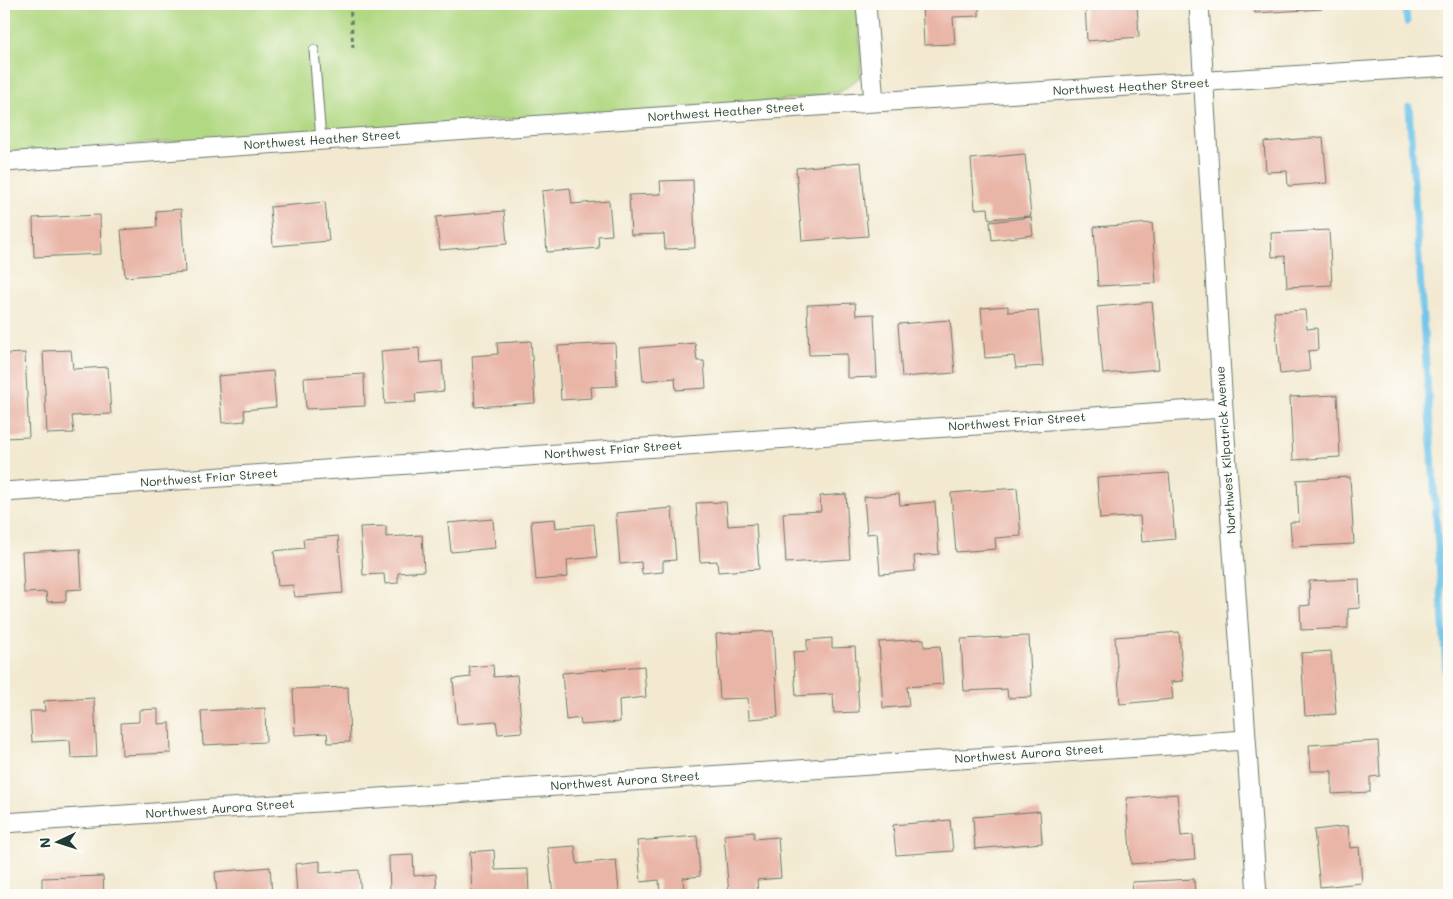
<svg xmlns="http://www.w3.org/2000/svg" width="1453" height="899" viewBox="0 0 1453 899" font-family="Mali,sans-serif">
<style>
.green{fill:#b1d882;stroke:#688a5b}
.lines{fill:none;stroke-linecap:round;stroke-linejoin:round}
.stream{stroke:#6cc3e9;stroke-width:7}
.building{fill:#e9b5a7}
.service-casing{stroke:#69796b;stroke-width:11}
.minor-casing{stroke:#69796b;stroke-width:21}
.path{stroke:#69796b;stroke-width:3;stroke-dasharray:4 4;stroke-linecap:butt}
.service{stroke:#fff;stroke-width:9}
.minor{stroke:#fff;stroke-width:19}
.labels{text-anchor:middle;stroke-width:4;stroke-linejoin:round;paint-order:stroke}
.street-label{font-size:12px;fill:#1f3d34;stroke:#fdfcf7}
</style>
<rect width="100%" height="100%" fill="#fdfcf7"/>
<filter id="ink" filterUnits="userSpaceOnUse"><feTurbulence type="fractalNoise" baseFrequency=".02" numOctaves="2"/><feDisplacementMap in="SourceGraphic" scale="10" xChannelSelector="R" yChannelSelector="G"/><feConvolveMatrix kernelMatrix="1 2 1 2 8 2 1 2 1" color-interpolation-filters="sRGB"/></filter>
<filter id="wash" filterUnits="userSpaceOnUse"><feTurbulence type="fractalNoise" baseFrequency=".0096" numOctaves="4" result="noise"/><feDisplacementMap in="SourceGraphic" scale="20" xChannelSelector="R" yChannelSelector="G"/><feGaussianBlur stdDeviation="1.12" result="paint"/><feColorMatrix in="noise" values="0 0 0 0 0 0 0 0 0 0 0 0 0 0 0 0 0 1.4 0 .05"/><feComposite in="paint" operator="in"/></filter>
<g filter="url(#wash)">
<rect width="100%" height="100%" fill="#f2e9d0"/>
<path class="green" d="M4 4H857L861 56 860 77 840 92 776 101 4 153Z"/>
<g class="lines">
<path class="stream" d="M1405 4 1407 22
M1409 107 1449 713"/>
</g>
<g id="blocks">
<path class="building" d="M922 4H979V16L953 17 955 44 924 45Z
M1085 4H1137L1139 37 1087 41Z
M1255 4H1321L1322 9 1255 13Z
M1323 137 1327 183 1288 186 1287 171 1266 172 1264 142Z
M1025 154 1031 216 989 219 988 208 975 209 971 159Z
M861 162 868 236 802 241 796 168Z
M693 180 695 248 665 249 664 234 631 235 629 195 661 194 660 181Z
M570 188 572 204 609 201 612 235 598 236 599 248 547 252 542 191Z
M325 202 329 241 273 246 270 207Z
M181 209 185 272 125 277 121 230 157 227 156 211Z
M504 211 507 244 440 250 436 217Z
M100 215 101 254 34 257 33 218Z
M1031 217 1033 235 992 240 990 222Z
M1152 223 1156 283 1098 286 1094 227Z
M1329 230 1332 285 1287 287 1285 256 1272 257 1271 233Z
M1152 302 1159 369 1103 374 1097 307Z
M855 303 856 315 874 314 877 377 847 378V354L809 355 807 305Z
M1008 306V312L1038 310 1043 366 1016 368 1014 356 985 358 981 308Z
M1305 310 1307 329 1317 328 1318 350 1308 351 1310 371 1280 374 1274 312Z
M950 320 955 373 902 377 898 324Z
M531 341 535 403 475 407 472 356 498 354 497 343Z
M615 343 617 386 591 387 592 398 561 400 558 346Z
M695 343 697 361H704L706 388 676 390 675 378 643 381 640 348Z
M419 348 420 363 442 361 444 391 415 394 416 402 385 404 381 351Z
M71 350 73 369 108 367 111 414 72 416 74 433 47 434 43 351Z
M25 353 29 437 4 438V354Z
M273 371 276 407 244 410 245 421 222 423 218 376Z
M364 374 365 406 306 409 304 378Z
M1337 395 1340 457 1293 460 1290 397Z
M1169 473 1175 539 1142 542 1140 516 1100 519 1097 478Z
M1350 477 1354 544 1292 547 1290 522H1299L1297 480Z
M1017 488 1021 536 995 538 996 549 956 552 951 493Z
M846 494 850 559 786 563 783 513 821 511 820 496Z
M899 494 900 505 935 502 939 554 914 556 915 571 880 574 877 533 867 534 864 497Z
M726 502 728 526 756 524 759 569 718 572 717 561 700 562 696 503Z
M672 508 676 560 663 561V572L642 574 641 562 620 564 616 513Z
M493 519 495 548 451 552 448 523Z
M555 519 556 528 594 524 597 557 567 560 568 577 536 580 531 521Z
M386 526V537L422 535 424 571 398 573V583L385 584 384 574 363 575 360 527Z
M338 536 343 593 295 597 293 585 278 586 274 551 304 548 303 539Z
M80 549 82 589 66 590V601L47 602 46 592 24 593 22 552Z
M1359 579 1360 608 1348 609V628L1301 630 1300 606 1310 605 1309 581Z
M773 631 778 717 749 719 748 698 720 699 716 634Z
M1179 632 1183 681 1171 682 1173 699 1120 704 1115 637Z
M1029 636 1032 697 1008 698 1007 689 964 691 961 639Z
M832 638V648L855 647 859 712 834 713 833 694 796 696 793 652 807 651V640Z
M924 639V647L940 646 943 684 907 687 909 706 883 708 879 642Z
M1331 651 1336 714 1305 716 1301 653Z
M493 665 494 677 517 675 522 732 498 734 496 721 457 724 453 679 471 677 469 667Z
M644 666 646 697 619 700 620 722 581 725 580 718 566 720 562 673Z
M348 687 350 742 328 743 327 733 295 735 293 689Z
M94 698 97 757 71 758 70 740 32 742 30 711H45L44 701Z
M265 708 266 742 203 745 201 711Z
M158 709V724L170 723 171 753 122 755 121 723 139 722V710Z
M1378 741 1380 776 1370 777V792L1332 794V771H1311L1309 745Z
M1177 794 1181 836 1193 835 1195 859 1131 864 1126 798Z
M1040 811 1042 843 975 849 973 817Z
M950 820 953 851 896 855 893 825Z
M1348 826 1350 848 1359 847 1362 883 1320 887 1314 830Z
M754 832V839L778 837 781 878 757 880 758 895H729L724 835Z
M697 836 700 876 683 878 684 895H660L659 880 641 882 637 841Z
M575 846 577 864 616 860 619 891 589 895H553L548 848Z
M494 850 495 870 528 869 529 895H472L470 852Z
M413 855 414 876 436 874 437 895H390L389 856Z
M320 861V873L359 870 361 895H297L295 864Z
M270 867 272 895H217L215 872Z
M103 876 104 895H42V878Z
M1194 879 1195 895H1133L1132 882Z
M4 887H8V895H4Z"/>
</g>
</g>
<g filter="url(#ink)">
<use href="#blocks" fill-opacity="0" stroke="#69796b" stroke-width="1"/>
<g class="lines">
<defs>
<path id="service" d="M314 50 321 140"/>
<path id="minor" d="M866 4 874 102
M1199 4 1223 408 1257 895
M4 162 874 102 1449 66
M4 492 1223 408
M4 823 1245 740"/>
</defs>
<use href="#service" class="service-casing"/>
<use href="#minor" class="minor-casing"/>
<path class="path" d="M350 4 353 48"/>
<use href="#service" class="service"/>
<use href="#minor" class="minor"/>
</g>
</g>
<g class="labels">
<g class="street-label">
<text transform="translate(1131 87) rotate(-3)" y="4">Northwest Heather Street</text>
<text transform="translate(726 112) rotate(-4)" y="4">Northwest Heather Street</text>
<text transform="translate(322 140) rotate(-4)" y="4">Northwest Heather Street</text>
<text transform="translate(1017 422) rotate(-4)" y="4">Northwest Friar Street</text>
<text transform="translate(613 450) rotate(-4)" y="4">Northwest Friar Street</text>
<text transform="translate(1226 450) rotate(-94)" y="4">Northwest Kilpatrick Avenue</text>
<text transform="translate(209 478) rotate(-4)" y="4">Northwest Friar Street</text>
<text transform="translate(1029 754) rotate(-4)" y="4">Northwest Aurora Street</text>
<text transform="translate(625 781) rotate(-4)" y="4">Northwest Aurora Street</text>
<text transform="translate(220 809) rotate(-4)" y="4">Northwest Aurora Street</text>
</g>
</g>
<rect width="1453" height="899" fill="none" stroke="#fdfcf7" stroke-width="20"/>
<g transform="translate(58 842) rotate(266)" stroke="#fdfcf7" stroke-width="4" paint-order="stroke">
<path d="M0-4L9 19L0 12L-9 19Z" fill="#1f3d34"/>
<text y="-8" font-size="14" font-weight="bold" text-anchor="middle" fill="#1f3d34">N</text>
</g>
</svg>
